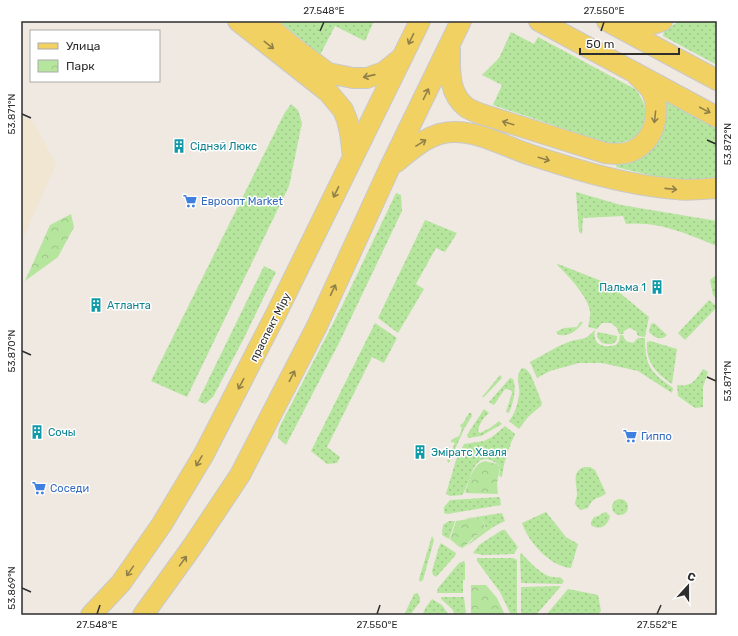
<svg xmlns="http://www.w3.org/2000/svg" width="738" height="636" viewBox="0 0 738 636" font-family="Rubik,sans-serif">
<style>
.education{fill:#f0e6d1}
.grass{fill:url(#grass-dots)}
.park{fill:url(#park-crowns)}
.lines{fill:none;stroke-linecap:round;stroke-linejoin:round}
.primary-casing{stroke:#c9c9c9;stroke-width:22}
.primary{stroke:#f2d163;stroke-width:20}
.oneway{stroke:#908048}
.ticks{fill:none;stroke:#2e2e2e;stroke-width:1.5}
.labels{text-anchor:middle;stroke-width:3;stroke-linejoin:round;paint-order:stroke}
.culture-label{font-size:11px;fill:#0d838f;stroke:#fff;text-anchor:start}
.shop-label{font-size:11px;fill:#366cbe;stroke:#fff;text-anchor:start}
.street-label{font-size:11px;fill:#2e2e2e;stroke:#fff}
.neatline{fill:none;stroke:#2e2e2e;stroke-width:1.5}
.ticks-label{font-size:10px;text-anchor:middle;fill:#2e2e2e}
</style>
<defs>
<pattern id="grass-dots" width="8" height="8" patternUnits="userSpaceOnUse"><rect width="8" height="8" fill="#b6e59e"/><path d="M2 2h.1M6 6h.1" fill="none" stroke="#9dc588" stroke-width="1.8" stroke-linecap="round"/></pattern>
<pattern id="park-crowns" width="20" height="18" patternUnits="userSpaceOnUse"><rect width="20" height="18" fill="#b6e59e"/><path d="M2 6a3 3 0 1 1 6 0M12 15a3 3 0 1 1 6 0" fill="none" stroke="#9dc588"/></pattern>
</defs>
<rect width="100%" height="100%" fill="#efe9e1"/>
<path class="education" d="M21 116 33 121 56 164 21 243Z"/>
<path class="grass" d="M279 21H374L365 41 335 26 320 55Z
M679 21H717V65L663 36 664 31Z
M511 32 534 44 538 37 635 89C658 116 643 147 607 143L493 105 502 85 482 75 499 58Z
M667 97 717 124V179H668L653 176 616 167 618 160 626 159 662 100Z
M291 104 298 110 302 123 289 186 187 397 151 381 284 114Z
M576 192 621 205 717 221V246C686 234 660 221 626 224L623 216 583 218 582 234 579 232Z
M396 193 401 195 402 211 339 343 286 445 278 438 279 428 342 306Z
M425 220 457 233 445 252 436 248 416 284 424 289 398 333 378 318Z
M558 264 609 284 649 317 645 337 638 336 636 331 630 328 625 330 623 334H619L617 328 611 323H602L597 329 588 327C589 322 591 316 590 311 588 297 568 275 557 265Z
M264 266 276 272 244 338 213 397 205 404 198 401Z
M715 276H717V299L713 295 710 280Z
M709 300 717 307 685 340 678 333Z
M580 322H583C577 331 570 336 559 335L556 332 564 328 577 327Z
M375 323 397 338 384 363 372 357 327 447 340 457 337 463 327 464 311 451Z
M654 323 667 335C662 341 654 338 649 332L651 324Z
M595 330C592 346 604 348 616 345L619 341 620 335H623C625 341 627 342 633 343L638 338H645C645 367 651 372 673 388L672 393 638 371 602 363H579L550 371 537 378 530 362 559 346 571 341 586 338Z
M598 332 617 336C618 345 609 345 602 343L597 337Z
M650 341 677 349 672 384C657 374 645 362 647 342Z
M522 368 526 369 531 375 542 403 541 406 528 417 519 429 509 421C515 414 517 405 519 396 521 387 514 376 522 368Z
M703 369 708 372 703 387V407L695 408 678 396 677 385C692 387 695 381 703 369Z
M500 375 501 376 502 378 484 397H482Z
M510 378 513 379C517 390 513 403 509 413L506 412 512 393 511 390 505 389 494 405 489 402Z
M484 409 489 413C484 417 479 424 478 431L480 433 490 428 499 421 502 424 481 436 468 438 467 435Z
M469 413H471L472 416 464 429 449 463 447 461 455 443 451 442V440L459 436 462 429 460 425 463 423Z
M505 426 515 434C514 438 511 441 510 446 506 456 503 466 502 477L499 476 500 470 499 465C472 445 472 482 462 495L450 496 446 494 456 460 464 444 484 441 492 437Z
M584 467H590L595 470 606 493C600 500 595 494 588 508L580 510 575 504C575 500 577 498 577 494 577 484 571 472 584 467Z
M499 497 500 498 501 505 447 514 444 513V507L450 500Z
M612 507a8 8 0 1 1 16 0a8 8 0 1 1-16 0Z
M546 512 566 537 578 544 571 568C551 567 528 542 522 523Z
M606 512 610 516C608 526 600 531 591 525V522L594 517C599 517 601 513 606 512Z
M502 513 505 521 493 527 467 546 476 536 486 529 481 517 462 519Z
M449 521H455L449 539 442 535 443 525Z
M502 530H505L518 547 514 554 483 555 473 553 479 545Z
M432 536 434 540 423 580 420 582 419 579Z
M441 543 456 553 455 556 436 577 433 575 432 571 439 547Z
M521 553C528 560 543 577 553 577 556 578 558 577 560 577L564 581 562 584 521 583 520 555Z
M478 558H513L517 560V615H511L500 592 477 561V559Z
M464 561 465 563V580H463V593H437L438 588 459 563Z
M561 586 536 615H521V587Z
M568 589 598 595 601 611 597 615H546Z
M417 593 420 597V602L410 615H404L414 594Z
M441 597H464L466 615H455L452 609 441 599Z
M432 599 442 605 449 615H422L426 607Z"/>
<path class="park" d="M71 214 74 227 58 257 25 281 50 225Z
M485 461 497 464 500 467 497 483 498 494 465 493C469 482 472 464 485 461Z
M481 517 486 530C481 532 476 535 472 539 461 551 463 550 450 539L456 521Z
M471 585H486L497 598 505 615H471Z"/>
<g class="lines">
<defs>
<path id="primary" d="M238 21 328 92 343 110 347 120 350 132 353 157
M262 21 293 47 328 73 353 78H367L384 72 400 59
M539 21 717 117
M607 21 717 80
M620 25C637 28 646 27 662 21
M450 50C450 70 448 93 466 107 470 110 476 112 481 114L605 153C614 154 624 155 632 151 655 141 662 111 651 90 647 84 639 78 634 72
M395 163C411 150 430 132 453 132 479 131 506 147 531 155 577 170 625 185 675 189 688 191 703 189 717 188
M91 615 121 583 162 524 204 454 277 312 420 21
M143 615 192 547 240 475 317 326 390 167 461 21"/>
</defs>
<use href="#primary" class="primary-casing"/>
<use href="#primary" class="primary"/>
</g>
<defs><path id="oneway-shaft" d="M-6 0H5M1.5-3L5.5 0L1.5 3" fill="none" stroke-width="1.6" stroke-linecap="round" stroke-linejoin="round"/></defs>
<g class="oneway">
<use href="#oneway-shaft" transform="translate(411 39) rotate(116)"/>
<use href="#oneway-shaft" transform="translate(269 45) rotate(38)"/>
<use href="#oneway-shaft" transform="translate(369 76) rotate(167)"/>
<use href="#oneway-shaft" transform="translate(426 94) rotate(-64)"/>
<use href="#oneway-shaft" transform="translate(705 110) rotate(28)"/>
<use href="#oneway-shaft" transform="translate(655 117) rotate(96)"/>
<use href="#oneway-shaft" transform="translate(508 123) rotate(-163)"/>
<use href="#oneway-shaft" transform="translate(421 143) rotate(-32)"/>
<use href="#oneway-shaft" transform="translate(544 159) rotate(17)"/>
<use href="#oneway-shaft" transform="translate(671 189) rotate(6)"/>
<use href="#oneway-shaft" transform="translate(336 192) rotate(116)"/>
<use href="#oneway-shaft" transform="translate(333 290) rotate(-65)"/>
<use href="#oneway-shaft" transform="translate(292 376) rotate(-63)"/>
<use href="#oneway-shaft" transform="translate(241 384) rotate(118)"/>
<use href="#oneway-shaft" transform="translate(199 461) rotate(120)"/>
<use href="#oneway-shaft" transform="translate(183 561) rotate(-54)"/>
<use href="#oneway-shaft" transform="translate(130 571) rotate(125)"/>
</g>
<path class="ticks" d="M320 31 324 22M601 31 604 22M22 114 31 118M707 140 716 144M22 351 31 355M707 377 716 381M22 588 31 592M97 614 100 605M377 614 380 605M657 614 661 605"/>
<defs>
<symbol id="building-bare" viewBox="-9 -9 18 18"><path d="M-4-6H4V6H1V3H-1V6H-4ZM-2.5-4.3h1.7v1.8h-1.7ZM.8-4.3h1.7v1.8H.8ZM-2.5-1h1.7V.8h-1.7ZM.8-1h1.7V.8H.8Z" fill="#0f9aa8" stroke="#fff" stroke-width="2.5" paint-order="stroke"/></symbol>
<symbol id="supermarket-bare" viewBox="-9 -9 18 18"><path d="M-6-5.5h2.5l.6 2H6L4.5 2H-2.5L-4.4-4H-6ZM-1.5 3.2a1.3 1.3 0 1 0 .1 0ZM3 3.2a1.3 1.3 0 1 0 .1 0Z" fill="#3f7fe0" stroke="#fff" stroke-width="2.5" paint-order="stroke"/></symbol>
</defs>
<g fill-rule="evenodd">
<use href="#building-bare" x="169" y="136" width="20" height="20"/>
<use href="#supermarket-bare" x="180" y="191" width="20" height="20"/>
<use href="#building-bare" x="647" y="277" width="20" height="20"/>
<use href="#building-bare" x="86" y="295" width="20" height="20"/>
<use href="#building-bare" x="27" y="422" width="20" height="20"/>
<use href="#supermarket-bare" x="620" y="426" width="20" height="20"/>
<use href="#building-bare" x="410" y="442" width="20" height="20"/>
<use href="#supermarket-bare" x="29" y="478" width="20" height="20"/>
</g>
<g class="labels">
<g class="culture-label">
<text x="190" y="150">Сіднэй Люкс</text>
<text x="646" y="291" text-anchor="end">Пальма 1</text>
<text x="107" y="309">Атланта</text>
<text x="48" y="436">Сочы</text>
<text x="431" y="456">Эміратс Хваля</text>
</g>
<g class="shop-label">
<text x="201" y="205">Евроопт Market</text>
<text x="641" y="440">Гиппо</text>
<text x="50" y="492">Соседи</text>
</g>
<g class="street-label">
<text transform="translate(270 327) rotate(-63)" y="4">праспект Міру</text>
</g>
</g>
<rect width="738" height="636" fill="none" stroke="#ffffff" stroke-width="44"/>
<rect x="30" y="30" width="130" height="52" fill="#ffffff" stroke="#ababab"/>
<rect x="38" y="43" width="20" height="6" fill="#f2d163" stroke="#ababab"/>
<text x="66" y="50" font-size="12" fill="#2e2e2e">Улица</text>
<rect x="38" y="60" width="20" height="12" fill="url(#park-crowns)" stroke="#ababab"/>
<text x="66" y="70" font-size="12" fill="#2e2e2e">Парк</text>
<g transform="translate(688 586) rotate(21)" stroke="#ffffff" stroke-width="3" paint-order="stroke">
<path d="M0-3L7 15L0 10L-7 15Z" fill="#2e2e2e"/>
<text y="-6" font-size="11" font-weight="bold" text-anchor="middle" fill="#2e2e2e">С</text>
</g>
<path d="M580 48v6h99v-6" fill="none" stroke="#2e2e2e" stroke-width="2"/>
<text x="586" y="48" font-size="12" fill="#2e2e2e" stroke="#ffffff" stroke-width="3" paint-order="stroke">50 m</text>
<rect x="22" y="22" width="694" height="592" class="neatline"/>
<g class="ticks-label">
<text x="324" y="14">27.548°E</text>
<text x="604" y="14">27.550°E</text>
<text transform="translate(11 114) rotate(-90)" y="4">53.871°N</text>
<text transform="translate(727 144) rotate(-90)" y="4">53.872°N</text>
<text transform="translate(11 351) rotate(-90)" y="4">53.870°N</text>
<text transform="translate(727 381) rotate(-90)" y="4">53.871°N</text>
<text transform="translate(11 588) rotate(-90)" y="4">53.869°N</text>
<text x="97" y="628">27.548°E</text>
<text x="377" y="628">27.550°E</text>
<text x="657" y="628">27.552°E</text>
</g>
</svg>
